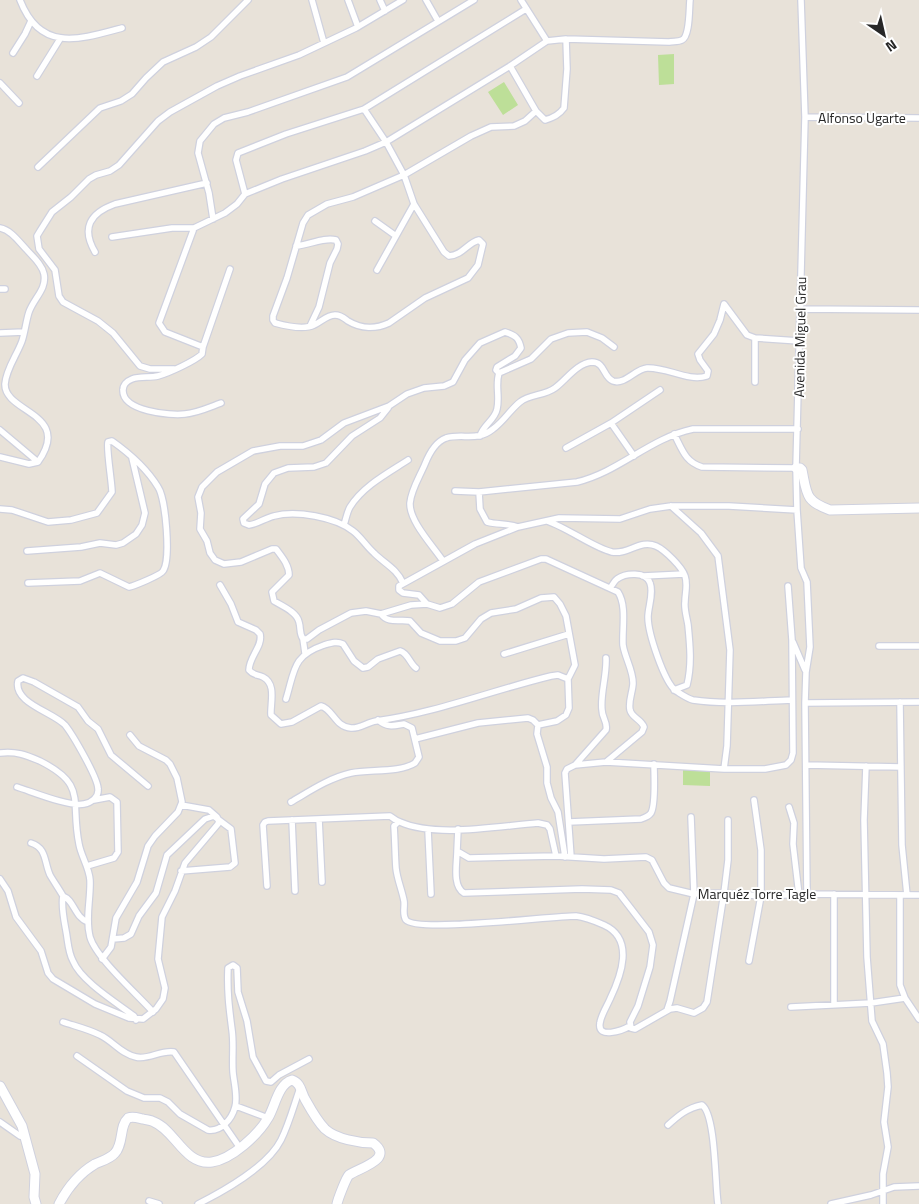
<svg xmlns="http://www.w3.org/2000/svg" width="919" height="1204" viewBox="0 0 919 1204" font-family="'Titillium Web',sans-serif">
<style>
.pitch{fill:#bddf98}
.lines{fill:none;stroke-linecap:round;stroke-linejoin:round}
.street-casing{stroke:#cfd1de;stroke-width:8}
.secondary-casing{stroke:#cfd1de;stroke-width:11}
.street{stroke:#fff;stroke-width:5.5}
.secondary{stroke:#fff;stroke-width:9}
.labels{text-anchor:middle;stroke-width:4;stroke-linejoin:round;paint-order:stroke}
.street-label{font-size:14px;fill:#272727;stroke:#fff}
</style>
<rect width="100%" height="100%" fill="#e8e2d9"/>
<path class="pitch" d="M674 54V84L659 85 658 55Z
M504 82 518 105 503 115 488 92Z
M683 769 710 770V786L683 785Z"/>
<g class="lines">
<defs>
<path id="street" d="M20 0C40 52 78 40 122 28
M312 0 324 43
M348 0 358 27
M380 0 385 11
M426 0 438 21
M521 0 547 41
M801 0 805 117 796 468 797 510 801 568 807 582 810 647 806 672 805 703 807 894
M13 53 25 34 31 21
M510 66 536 111 545 120C553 118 559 115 564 108L567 69 566 39
M37 76 60 39
M0 83 19 103
M364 109 386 142 404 175 414 204 444 252 449 256C463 255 467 243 479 240L483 244 478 265 468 278 425 298 389 323C376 329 361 329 348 321 344 318 341 315 335 315 327 315 321 322 314 325 304 330 286 326 275 323L273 320V316L287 278 303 223 308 215 327 204 353 197 404 175 471 136 491 127 514 126 525 121 536 111
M805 117 919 118
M38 167 100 108 121 101 132 94 146 78 163 62 196 47 211 37 248 0
M245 194 236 160 238 153 286 134 364 109 526 9
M213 219 209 193 198 153 200 141 214 124 224 118 248 112 347 77 474 0
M375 221 396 236
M0 228C11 230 19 242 26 249 32 256 42 264 44 274 47 289 34 298 29 312 26 321 25 332 22 341 17 355 6 369 5 384 4 413 73 413 38 462L29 464 0 457
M194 228 159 323 165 332 203 347 202 354C195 361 169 373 158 376 150 378 140 376 132 379 127 381 123 385 123 390 122 411 170 416 185 414 197 413 210 407 221 403
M112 237 172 228H194L225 213 237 204 245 194 282 179 365 151 386 142 510 66 547 41 566 39 669 42C673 41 678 42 682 40 690 36 689 9 690 0
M296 246C309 245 324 237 336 240L338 244 337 249 330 263 319 307 310 326
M95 252C81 228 90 213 115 204L207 183
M377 270 414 204
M0 289H5
M800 309 919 310
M0 333 24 332
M755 338V382
M203 347 230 269
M174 369H150L140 366 113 333 98 321 63 302 59 296 55 270 39 249 37 236 40 231 52 212 71 197 89 179 96 175 110 171 119 165 158 121 170 112 217 86 240 76 299 55 356 28 403 0
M388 408 380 418 352 436 326 463 314 467 288 468 274 473 265 484 259 504 243 519 244 523 249 525C258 524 265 518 274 516 296 510 335 517 353 531 361 537 366 546 374 553 385 564 397 569 403 583
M611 423 634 456
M0 430 38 462
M674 434C682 449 685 462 702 467L796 468
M480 436C483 425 495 420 497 409 500 396 495 385 499 373
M566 448 611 423 660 390
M455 491 479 492 577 482C619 472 650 438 693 429H798
M479 492 480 509 487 522C498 525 507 523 518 527
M671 506 701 533 718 556 730 650 727 746 724 769
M0 509 12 510 48 522 71 520 97 513 112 492C112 483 106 447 108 442L112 441C129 453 147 469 158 487 166 499 171 560 163 571 161 575 134 586 129 587L100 573 80 581 28 583
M547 521C568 528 594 548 612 552 628 555 640 539 656 546 665 550 682 567 685 576 688 585 685 593 685 602 684 609 687 618 688 625 690 645 692 665 687 685L674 690
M344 525C346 519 347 512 350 507 363 486 388 473 408 460
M27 551 81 547 100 543 116 545 123 543 136 534 142 525 145 513 132 458
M443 561C433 546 409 521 410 503 411 490 420 476 425 464 429 454 435 442 446 438 463 433 477 442 493 429 504 421 510 410 520 402 530 394 544 396 555 388 566 380 577 363 592 362 605 362 603 377 613 381 625 385 635 369 647 368 667 367 688 382 707 376L708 371 700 360 698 354 714 334 720 320 724 304 747 335 755 338 799 341
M643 576 684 574
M220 585 231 604 238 622 256 630 260 634C263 646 249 657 249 670 254 676 257 674 263 677 277 684 270 704 271 715L281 724 292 722 321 706C333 709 335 727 351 728 359 729 368 722 376 721 436 713 493 690 551 676L558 675 568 679
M610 588C612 586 614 581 617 579 625 573 646 571 650 583 654 593 648 607 648 617 648 633 664 682 676 691 681 694 688 699 693 700 725 705 760 701 792 700
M427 604 419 595 403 593 399 590V586L475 544 518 527 559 518 620 519 650 509 671 506H729L797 510
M381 614C388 624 400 619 410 621L421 633 440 641H456L465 638 481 619 491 613 516 609 541 598 554 597 560 604 566 616 575 665 568 679 569 708 566 715 557 721 538 725 537 734 547 767V783L551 798 558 812 565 857
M303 639 305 653
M793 642 805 670
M879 646H919
M504 654 569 634
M286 699C295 670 292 656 324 645 331 643 337 641 343 644L354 661 363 668 368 667 378 659 400 651C408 653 410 664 416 668
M900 702 902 845 907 895
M805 703 919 702
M415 739 478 723 528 718 533 720 538 725
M0 753C16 751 26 755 40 761 88 785 70 800 79 844 81 856 89 867 90 880 91 898 85 918 90 937 96 958 137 994 153 1012
M606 762 724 769H765L786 765 791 760 793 753 792 640 788 586
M575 765 606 730C608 722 602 718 602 710 600 695 607 675 606 658
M806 765 901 767
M866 766 864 820 867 957 872 1021 883 1044 887 1073 888 1087 884 1122 888 1147 883 1174V1204
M17 787C33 792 69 807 84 804 91 803 99 797 98 789 98 778 73 735 65 725 53 712 13 703 18 681L23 678 34 682 78 707 88 721 98 729 111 755 148 786
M291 802C310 791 329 778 351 773 369 769 400 773 415 763L419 757 412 728 404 724C393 726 388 728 378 720
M181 805 209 810 217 817
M789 807 794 823 793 844 799 895
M319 819 322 882
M292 820 295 891
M398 822 394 826C395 840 395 854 396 868 397 879 402 890 404 901 405 907 402 915 406 920 417 933 551 916 576 916 586 917 595 921 604 925 635 939 621 976 610 999 607 1006 601 1015 600 1023 597 1040 623 1030 630 1026
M569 822 641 819C644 818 649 816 651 813 656 804 654 775 654 764
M458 829 457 851 469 858 556 856 604 859 646 857 652 860 664 883 669 888 694 894 724 893 761 896 807 894 919 895
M428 830 431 894
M31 843C47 848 44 862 50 875 54 882 59 889 63 896
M457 851C457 863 452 886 464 893L582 889 611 890 619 893 649 932 653 945 650 967 638 1006 630 1022 631 1028 635 1029 670 1009 677 1008 694 1013 703 1008 707 1002 724 893 728 860V820
M571 857 565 773 567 769 575 765 606 762 642 732 644 727C641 719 632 718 630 710 628 701 633 691 633 683 633 670 625 658 623 645 622 628 627 606 618 592L546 559H541L479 582 452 604 440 608 427 604 411 605 381 614 366 611 351 613 319 630 307 639H303C299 633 301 629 299 622 297 612 282 606 274 601L272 592 289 575C289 565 282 557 276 549H272L241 562 224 564 215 560 210 553 207 541 200 529 201 513 198 497 202 487 217 472 253 451 280 446H303L321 440 344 423 389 406 407 394 424 388 444 386 453 382 465 360 480 343 505 332C515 335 519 338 521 348L515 356 497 367 496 370 499 373 531 359 551 339 568 333 587 332 602 338 614 347
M87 866 114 858 118 852 117 802 110 797 94 800
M181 871 230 867 235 863 231 829 219 820
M0 879 8 891 16 917 41 951 48 973 53 979 95 1004 129 1018 143 1019 156 1009 163 999 165 988 158 959 162 917 175 891 185 863 218 824 219 820 214 816 205 819 167 855 156 893 139 916 131 934 124 938 113 939
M267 886 263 825 265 822 268 821 390 816C393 818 396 821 400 822 436 838 498 826 538 823L547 825 550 829 556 856
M834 894V1005
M900 895V985L905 998 919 1019
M88 922C75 918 74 900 63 896 61 906 64 920 66 931 68 941 68 952 73 961 81 981 117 1003 134 1016L136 1020
M102 959 111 947 116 918 137 882 148 846 155 836 178 812 182 802 177 778 170 764 166 760 139 746 130 735
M749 961 761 896V850L754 800
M791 1007 871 1003 905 998
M667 1010 670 1001 694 894 691 817
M63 1022C75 1026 88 1029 100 1035 113 1041 121 1054 136 1057 149 1060 160 1050 174 1052L240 1148
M77 1056 127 1091 144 1098H160L168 1102 180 1114 208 1130C221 1132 232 1119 235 1107 238 1097 234 1083 233 1072 232 1058 234 1044 232 1030 229 1007 227 991 228 968L233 965 237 968 238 992 247 1021 253 1057 266 1081 271 1082 279 1075 309 1059
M236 1106 268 1118
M0 1122 20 1136 25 1137
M668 1125C678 1116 687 1108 702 1105 716 1115 715 1185 718 1204
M149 1201 159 1204
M198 1204C224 1191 268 1166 281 1140 289 1124 294 1105 300 1088
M831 1204 871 1195 894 1187 919 1186"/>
<path id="secondary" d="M796 468H800L802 470C807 494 805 501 830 510L919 508
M0 1086 22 1126 35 1174 34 1197 36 1204
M59 1204C68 1187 78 1174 95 1164 101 1161 110 1159 115 1153 124 1143 119 1126 128 1118 133 1116 138 1118 143 1119 147 1120 151 1120 154 1122 175 1130 185 1166 212 1162 232 1159 258 1135 268 1118 275 1107 278 1084 292 1080 301 1083 301 1092 305 1099 310 1108 317 1121 325 1129 336 1139 359 1143 373 1143 395 1159 359 1168 349 1175 346 1178 338 1199 337 1204"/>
</defs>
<use href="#street" class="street-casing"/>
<use href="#secondary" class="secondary-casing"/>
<use href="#street" class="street"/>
<use href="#secondary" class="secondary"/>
</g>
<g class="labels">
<g class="street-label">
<text x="862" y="123">Alfonso Ugarte</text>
<text transform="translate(800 337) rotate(-89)" y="5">Avenida Miguel Grau</text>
<text x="757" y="899">Marquéz Torre Tagle</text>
</g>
</g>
<g transform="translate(884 35) rotate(146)" stroke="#ffffff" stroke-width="4" paint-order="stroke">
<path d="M0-4L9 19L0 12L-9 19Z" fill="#272727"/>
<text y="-8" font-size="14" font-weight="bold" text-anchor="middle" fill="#272727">N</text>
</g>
</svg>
